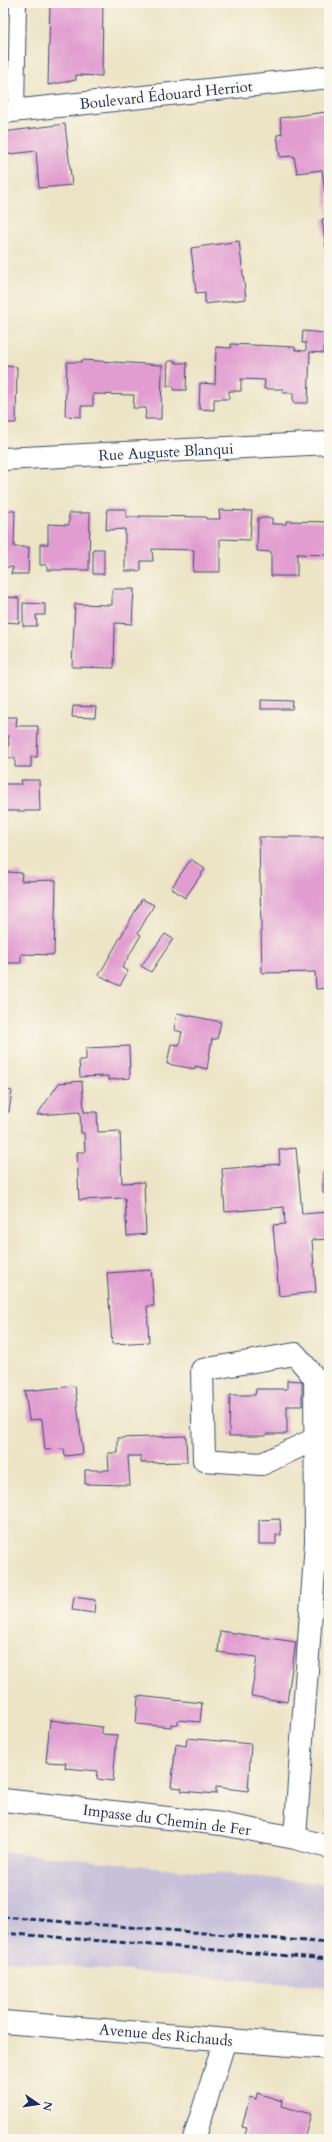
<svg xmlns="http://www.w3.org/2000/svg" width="332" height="2142" viewBox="0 0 332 2142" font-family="Cardo,serif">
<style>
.industrial{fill:#c7c0d9}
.building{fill:#e19dd0}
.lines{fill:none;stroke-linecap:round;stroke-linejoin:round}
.service-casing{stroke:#3a4a6e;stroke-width:18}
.minor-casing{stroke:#3a4a6e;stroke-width:24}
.tertiary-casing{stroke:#3a4a6e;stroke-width:24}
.service{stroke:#fff;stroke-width:16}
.minor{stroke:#fff;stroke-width:22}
.tertiary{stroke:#fff;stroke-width:22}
.rail{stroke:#1b2f5e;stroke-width:3;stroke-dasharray:6 3;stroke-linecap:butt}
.labels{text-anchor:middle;stroke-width:3;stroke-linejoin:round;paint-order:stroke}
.street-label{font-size:15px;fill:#1b2f5e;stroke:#fbf7ec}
</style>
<rect width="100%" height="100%" fill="#fbf7ec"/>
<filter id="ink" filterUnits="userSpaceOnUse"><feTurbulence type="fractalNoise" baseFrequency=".025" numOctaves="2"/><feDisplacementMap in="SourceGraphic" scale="8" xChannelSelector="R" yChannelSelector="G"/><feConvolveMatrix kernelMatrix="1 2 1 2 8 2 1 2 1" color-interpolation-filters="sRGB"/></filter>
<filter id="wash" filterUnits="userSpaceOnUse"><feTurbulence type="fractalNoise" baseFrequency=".012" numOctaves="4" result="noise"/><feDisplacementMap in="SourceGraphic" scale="16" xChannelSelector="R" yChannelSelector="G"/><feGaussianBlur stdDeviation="0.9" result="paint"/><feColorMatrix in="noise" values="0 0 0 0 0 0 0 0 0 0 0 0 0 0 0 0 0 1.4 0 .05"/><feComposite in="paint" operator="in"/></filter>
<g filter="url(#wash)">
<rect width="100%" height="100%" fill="#ede4c6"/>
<path class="industrial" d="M3 1852 329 1884V1987L3 1961Z"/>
<g id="blocks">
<path class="building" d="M50 3H103L102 76 76 75V80L48 85Z
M326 112V120H329L328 217 322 170 297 173 294 156 280 157 277 135 282 134 280 118Z
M65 124 72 185 39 188 36 151 3 155V132Z
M329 218V249H326L322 219Z
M239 241 246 299 205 304V292L196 293 191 248Z
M303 331 325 333 324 353 310 352 308 403H293V393H282L283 389H264L265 380 241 379V391H229V399H214V410L199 409 200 383 215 384 216 347 231 348V344L295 347V350L306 351V343H302Z
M82 360 162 365 161 419H145L146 408H133L134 395 93 394V406H81V417L65 416 67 362H81Z
M168 361H176V363H187L186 390H174V386H167Z
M3 366 17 367 16 423H3Z
M107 509H126V517H140L139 516 206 517V519H220L219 510 252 511 250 540 220 539V572H193L194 550 152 549 153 561H141V571H125V529L106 530Z
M3 511H15L14 547H29L28 574H11L13 567H3Z
M69 513H90L89 570H47V565H40V544H48V524L69 525Z
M258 518H272V524H286V521L329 522V555L297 554V576H271V552L257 551Z
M93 549H104V574H93Z
M112 589H134L132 624 115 623 114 668 72 667 75 604 112 605Z
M7 597 19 598V623L5 622 3 656V602H6Z
M23 603 45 604V615H36L37 626H23Z
M261 700 293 701 292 709H261Z
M73 706 96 707 95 718 72 717Z
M3 717H17L16 726H38L37 757H31V767H15V758H8L9 736 3 735Z
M21 780H39L40 811H5V822H3V784H22Z
M259 837H329V988L316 989 315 972 262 973Z
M191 859 205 869 185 898 171 888Z
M7 872 22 873 21 881 56 880 54 955 21 954V963H4L3 960 4 876Z
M142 899 154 905 138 933 141 935 122 968 128 971 120 986 99 975Z
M165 934 173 939 151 972 141 966Z
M177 1013 221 1022 217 1039H212L207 1069 195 1066V1069L167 1064 171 1044 179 1045 182 1032 174 1030Z
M129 1046 130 1078 108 1080V1076L80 1077 79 1060H86V1048Z
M82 1081 84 1112H97L98 1132 120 1131 122 1183 144 1182 146 1234 127 1236 125 1198 79 1200 77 1152H85L84 1133H81L80 1112 37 1115 59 1083Z
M3 1089 12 1091 9 1112H3Z
M296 1148 302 1214 329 1212V1239L312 1240 316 1292 279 1296 273 1225 285 1224 284 1207 225 1212 222 1169 280 1164 279 1150Z
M329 1171V1206H328L327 1196 323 1193V1172Z
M151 1270 154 1306H147L149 1342 112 1344 107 1273Z
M287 1380 302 1381V1406H287V1434H266V1436H229L230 1395H255L256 1389H287Z
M75 1386 83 1454 65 1456 64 1449 45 1450 42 1419 29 1420 25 1391Z
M186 1436 187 1462 141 1463V1456H128L130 1485 85 1484V1470H109L108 1453H118V1438Z
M280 1519 281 1535H276V1544H259V1520Z
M74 1597 95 1600 94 1613 72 1610Z
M220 1631 296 1642 287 1702 251 1696 257 1657 218 1652Z
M138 1696 202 1703 200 1722 178 1720V1725L171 1724V1727L136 1724Z
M50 1720 102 1727V1734L117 1735 113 1781 97 1779 98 1771 65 1768 66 1763 46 1762Z
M187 1738 251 1744 248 1791 216 1787V1794L181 1791 182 1788 171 1787 176 1744 186 1746Z
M328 1792H329V1818H326Z
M257 2093 282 2101 281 2106 311 2114 304 2139H258L245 2135 247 2128 242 2127 250 2097 256 2099Z"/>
</g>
</g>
<g filter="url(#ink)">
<use href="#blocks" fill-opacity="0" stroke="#3a4a6e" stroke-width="1"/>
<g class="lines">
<defs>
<path id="service" d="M16 111 18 3"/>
<path id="minor" d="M3 112 329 77
M3 459 329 443
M3 1800 222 1824 295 1838 329 1847
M295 1838 316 1542 315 1378 295 1354 202 1370 204 1460 262 1464 315 1439
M194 2139 225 2040"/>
<path id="tertiary" d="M3 2022 329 2048"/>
</defs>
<use href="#service" class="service-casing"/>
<use href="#minor" class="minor-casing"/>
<use href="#tertiary" class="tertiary-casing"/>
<use href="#service" class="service"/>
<use href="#minor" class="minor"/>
<use href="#tertiary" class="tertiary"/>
<path class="rail" d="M3 1917 329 1943
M3 1933 329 1959"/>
</g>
</g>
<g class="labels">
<g class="street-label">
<text transform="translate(166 95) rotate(-6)" y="5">Boulevard Édouard Herriot</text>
<text transform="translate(166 452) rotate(-3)" y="5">Rue Auguste Blanqui</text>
<text transform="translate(167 1820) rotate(7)" y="5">Impasse du Chemin de Fer</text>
<text transform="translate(166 2035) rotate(5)" y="5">Avenue des Richauds</text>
</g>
</g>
<rect width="332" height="2142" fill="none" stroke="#fbf7ec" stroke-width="16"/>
<g transform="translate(38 2104) rotate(103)" stroke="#fbf7ec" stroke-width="3" paint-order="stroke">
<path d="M0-3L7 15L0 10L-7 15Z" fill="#1b2f5e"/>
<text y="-6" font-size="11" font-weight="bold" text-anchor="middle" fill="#1b2f5e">N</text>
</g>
</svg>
